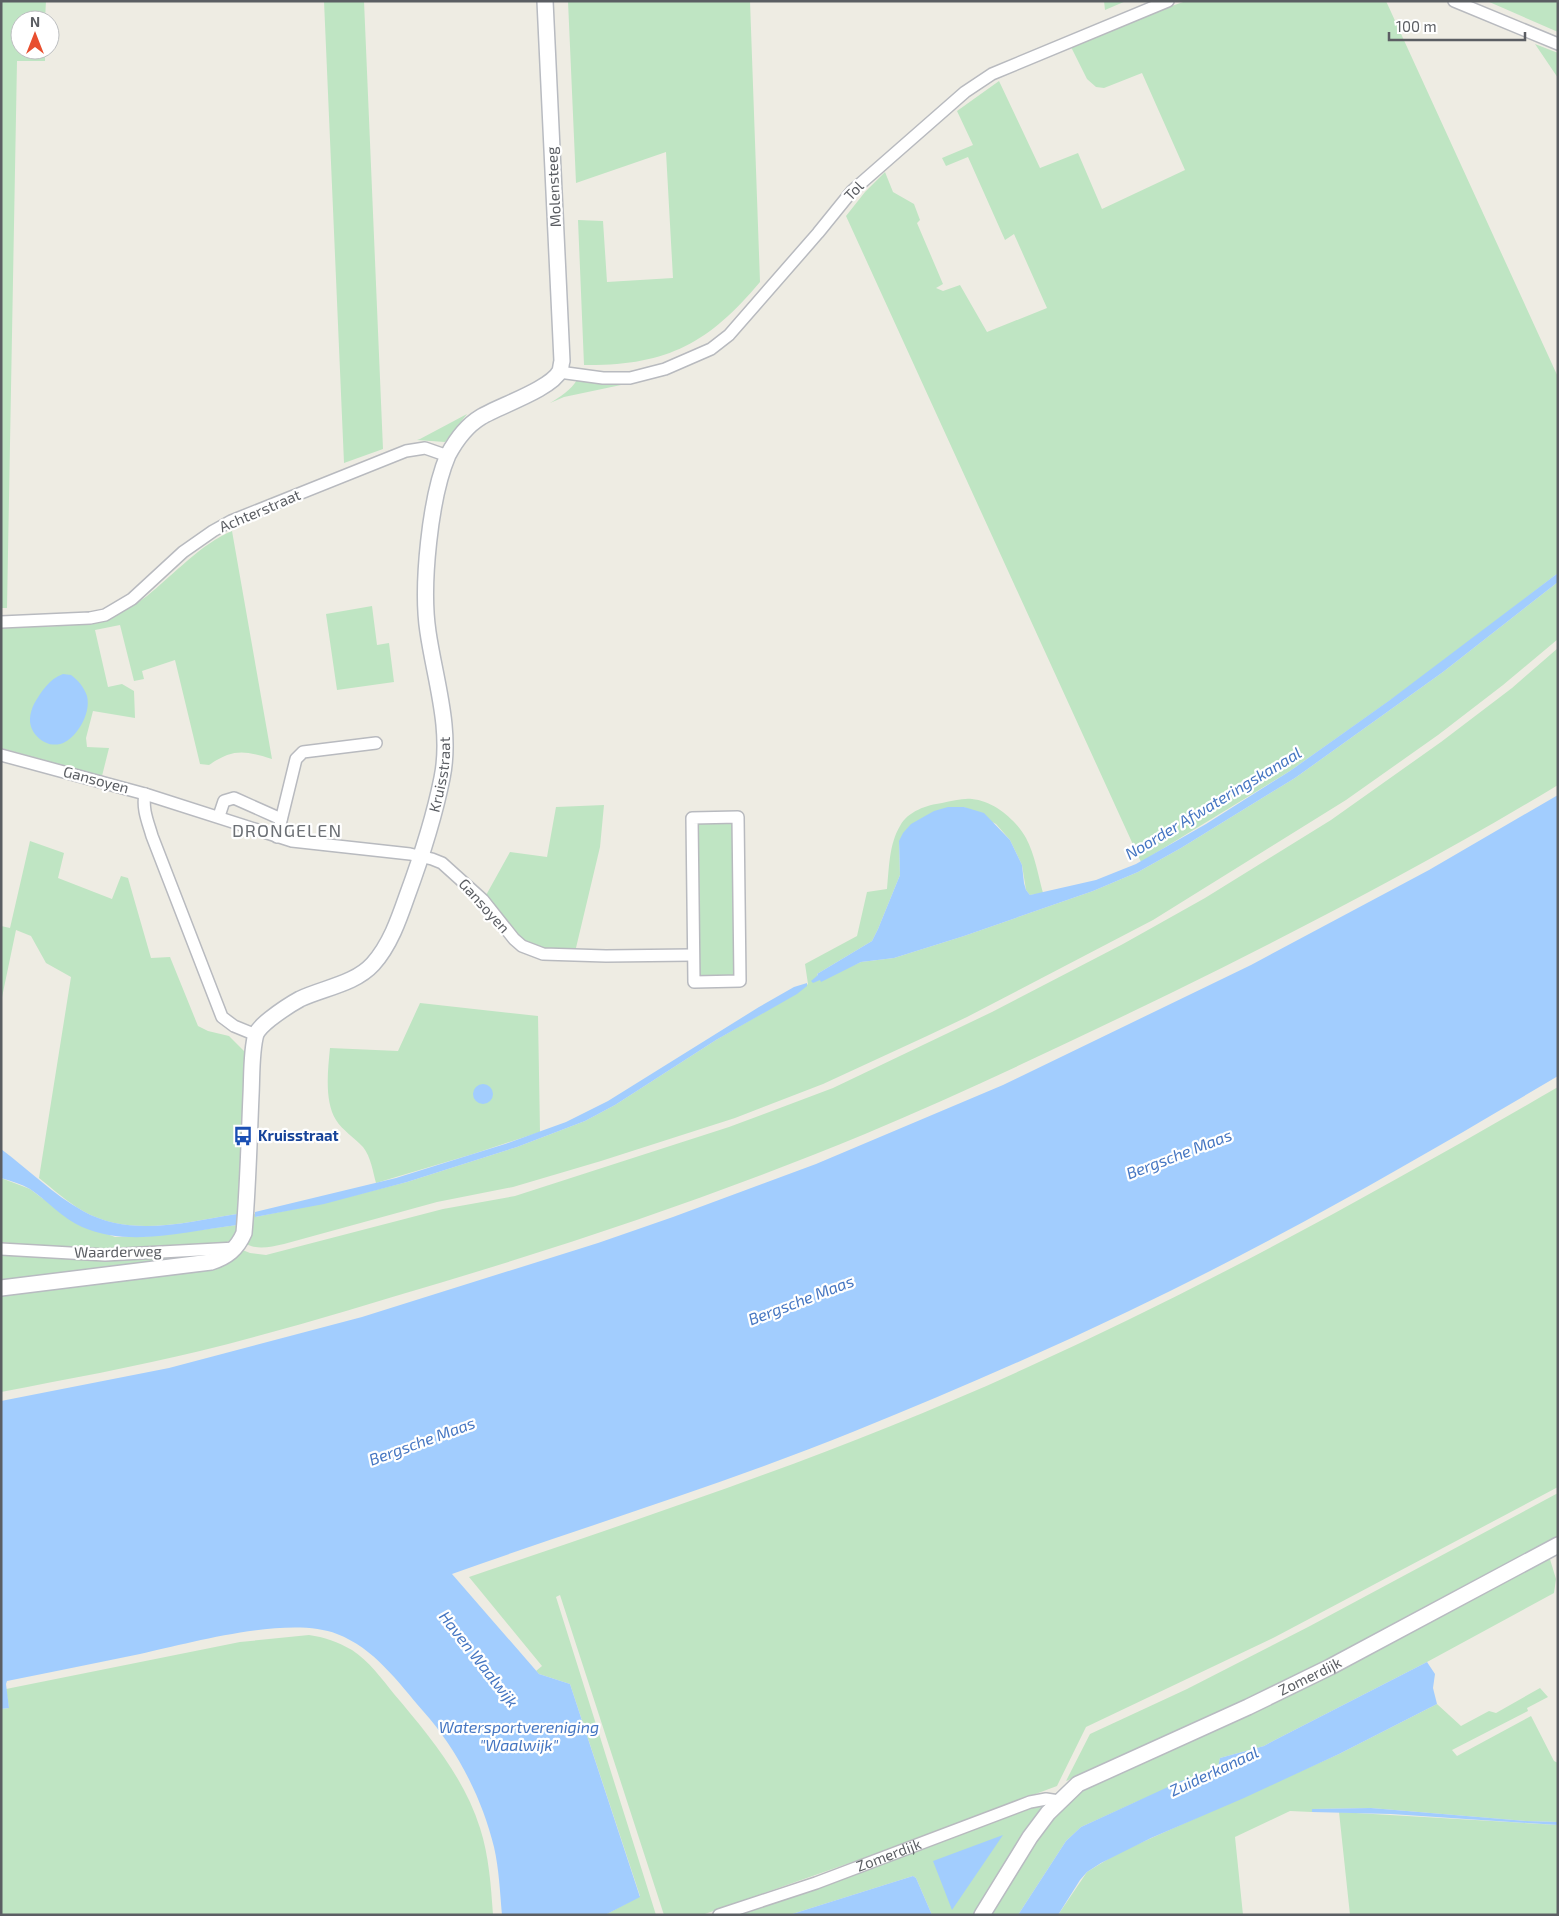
<svg xmlns="http://www.w3.org/2000/svg" width="1559" height="1916" viewBox="0 0 1559 1916" font-family="'Exo 2',sans-serif">
<style>
.green{fill:#bfe5c3}
.water{fill:#a2cdfe}
.lines{fill:none;stroke-linecap:round;stroke-linejoin:round}
.street-casing{stroke:#b8babf;stroke-width:14}
.secondary-casing{stroke:#b8bbc1;stroke-width:18}
.street{stroke:#fff;stroke-width:11}
.secondary{stroke:#fff;stroke-width:15}
.labels{text-anchor:middle;stroke-width:4.5;stroke-linejoin:round;paint-order:stroke}
.street-label{font-size:15px;fill:#5b5e63;stroke:#fff}
.transit-label{font-size:15px;font-weight:bold;fill:#164399;stroke:#fff;text-anchor:start}
.water-label{font-size:16px;font-style:italic;fill:#4576c2;stroke:#fff}
.quarter-label{font-size:18px;letter-spacing:1px;fill:#6c7075;stroke:#fff}
</style>
<rect width="100%" height="100%" fill="#eeece3"/>
<path class="green" d="M1 1H46L45 20H20V50H45V61H17L7 608H1Z
M324 1H364L383 449 344 463Z
M568 1H750L760 282C708 344 666 366 584 365L578 220 603 221 607 282 673 278 666 152 576 183Z
M1104 1H1126L1105 10Z
M1186 1H1386L1558 377V573L1423 677 1290 771 1141 862 846 216 865 192 885 172 893 192 914 204 920 220 917 223 943 284 936 288 943 291 960 285 987 332 1047 308 1014 234 1005 240 968 157 946 166 942 158 973 145 957 111 999 81 1040 168 1078 153 1102 209 1185 170 1142 73 1104 88 1096 87 1087 79 1071 47 1129 21Z
M1487 1H1558V32Z
M1535 44 1558 53V78Z
M577 380 621 385 564 397 550 403C560 397 571 390 577 380Z
M467 414 445 442 417 440 420 439Z
M232 531 272 759C245 751 234 748 209 765L200 764 175 660 142 671 144 679 134 681 120 625 95 630 108 687 122 684 134 691 135 718 93 711 86 738 87 747 109 748 102 776 1 748V627C55 626 102 631 147 596 172 576 202 543 232 531Z
M1558 582V639L1503 685 1438 735 1346 800 1153 920 967 1017 927 1036 823 1084 735 1118 601 1161 513 1187 437 1202 284 1244C270 1247 258 1250 246 1244L248 1216 255 1214V1217L324 1203 407 1182 517 1147 585 1121 615 1105 716 1040 797 993 808 984 805 964 857 936 867 892 887 889C889 869 889 844 900 826 908 811 927 805 942 803 952 801 963 798 972 799 994 801 1016 820 1026 838 1035 855 1038 875 1043 893L1030 895 1026 890 1022 865 1010 840 996 824 964 807 899 841 900 875 878 929 872 941 817 974 820 980 861 962 894 958 964 936 1093 891 1138 872 1181 848 1295 778 1443 672Z
M372 606 377 645 389 643 394 682 337 690 326 614Z
M1558 648V785C1432 861 1303 928 1171 993 1070 1042 969 1090 865 1134 727 1191 586 1239 443 1282 362 1306 282 1331 200 1351 134 1367 68 1379 1 1392V1292L240 1249 250 1253 266 1255 443 1209 515 1196 729 1127 833 1088 992 1012 1123 944 1205 898 1331 820 1441 742 1512 688Z
M604 805 600 847 575 952C560 951 543 951 529 943 514 935 497 910 485 897L510 852 547 857 556 807Z
M698 822H731L733 825 735 973 730 978 700 977 698 975 696 825Z
M30 841 64 853 58 878 112 899 121 876 128 878 151 958 170 957 198 1026 208 1031 229 1036 247 1054 237 1214C187 1222 130 1238 83 1211 67 1202 53 1189 39 1178L71 977 46 963 31 936 16 930 1 1002V926L10 928Z
M420 1003 538 1016 540 1132 473 1154 376 1183C373 1172 371 1157 363 1147 355 1138 342 1130 336 1120 324 1101 328 1069 330 1048L398 1051Z
M1558 1087V1487L1275 1637 1086 1727 1057 1786 878 1853 702 1915H664L560 1595 556 1597 656 1915H605L640 1896 570 1684 539 1674 536 1671 542 1666 469 1577C657 1513 845 1451 1026 1368 1209 1285 1384 1188 1558 1087Z
M1 1178 30 1189 42 1198 104 1233 115 1237H141L163 1235 237 1225C236 1236 233 1240 222 1244L93 1251 1 1242Z
M1 1254H197L208 1255 1 1284Z
M1558 1493V1538C1397 1625 1235 1711 1066 1781L1090 1734 1187 1689 1310 1626Z
M1549 1556 1556 1579 1554 1593 1427 1662 1273 1741 1264 1746 1220 1758 1218 1767 1213 1770 1136 1802 1081 1827 1066 1841 1018 1915H986L1017 1865 1070 1796Z
M309 1635C324 1637 338 1642 352 1650 369 1661 382 1679 394 1694 428 1734 464 1777 480 1828 489 1856 491 1886 493 1915H1V1709L9 1708 6 1689 240 1642Z
M1540 1688 1548 1697 1527 1708 1528 1711 1452 1750 1457 1756 1531 1716 1554 1761 1558 1763V1822L1526 1821 1371 1808 1312 1809V1812L1290 1811 1235 1837 1243 1915H1058L1087 1872 1118 1853 1339 1754 1437 1704 1461 1726 1489 1711 1496 1713Z
M1049 1797 974 1915H932L916 1878 913 1876 789 1915H720Z
M1339 1812 1558 1825V1915H1350Z"/>
<path class="water" d="M1558 573V582L1443 672 1295 778 1181 848 1138 872 1093 891 964 936 894 958 861 962 821 982 820 980 813 983 811 981 818 975 817 974 872 941 878 929 900 875 899 841 903 833 911 824 934 811 948 807H964L984 813 1010 840 1022 865 1024 883 1026 890 1030 895 1096 880 1136 864 1206 824 1290 771 1390 700Z
M63 674 71 675C78 680 84 687 87 696 91 712 79 734 65 742 49 751 29 735 30 719 30 714 32 708 34 704 41 692 49 679 63 674Z
M1558 795V1076C1418 1159 1276 1241 1129 1311 1039 1354 947 1394 855 1431 722 1485 586 1526 452 1574L539 1674 570 1684 640 1897 605 1915H502C500 1892 499 1869 494 1847 482 1798 457 1749 423 1711 398 1682 374 1648 337 1634 289 1615 191 1643 140 1654 96 1663 52 1672 7 1681L6 1684 9 1708 1 1709V1401L169 1368 362 1317 598 1243 673 1217 816 1164 1003 1085 1251 965 1429 870Z
M807 983V986L797 994 716 1040 615 1105 585 1121 517 1147 407 1182 324 1204 255 1217V1212L396 1178 505 1144 566 1122 608 1101 759 1007 794 987Z
M473 1094a10 10 0 1 1 20 0a10 10 0 1 1-20 0Z
M1 1149C28 1169 54 1195 83 1211 131 1238 187 1222 237 1214V1225C187 1231 130 1248 82 1227 62 1218 48 1201 30 1189 21 1184 11 1181 1 1178Z
M1427 1662 1435 1674 1433 1688 1437 1704 1339 1754 1244 1798 1151 1838 1101 1863 1087 1872 1080 1880 1058 1915H1018L1066 1841 1081 1827 1181 1781 1213 1770 1218 1767 1220 1758 1264 1746 1273 1741Z
M1371 1808 1526 1821 1558 1822V1825L1391 1814 1312 1812V1809Z
M1003 1835 952 1910 933 1861Z
M913 1876 916 1878 932 1915H789Z"/>
<g class="lines">
<defs>
<g id="street">
<path d="M1454 1 1558 44"/>
<path d="M559 372 603 378H630L665 369 711 349 729 335 818 233 852 191 965 92 992 74 1168 1"/>
<path d="M1 622 90 618 105 615 132 599 183 552 213 531 231 521 406 451 425 448 448 456"/>
<path d="M1 755 145 794 292 841 410 854 432 859 442 863 483 900 514 939 522 946 543 954 606 956 693 955"/>
<path d="M145 794C142 809 148 822 152 836L222 1017 234 1026 256 1035"/>
<path d="M219 816 224 801 234 798 281 819"/>
<path d="M738 817 740 981 694 982 692 818Z"/>
<path d="M277 837 296 759 303 752 376 743"/>
<path d="M1 1249 105 1255 236 1248"/>
<path id="s1" d="M719 1915 816 1883 1030 1802 1046 1799 1059 1801"/>
</g>
<g id="secondary">
<path id="s2" d="M1 1288 211 1262C227 1257 237 1249 244 1233 248 1187 249 1141 251 1095 252 1077 251 1051 256 1034 259 1028 265 1023 270 1019 279 1012 289 1005 300 999 323 988 355 984 373 964 390 945 399 919 407 896 421 858 434 818 442 778 452 729 435 680 428 632 421 586 430 497 448 455 456 440 466 426 481 417 499 406 551 389 560 371 561 368 561 364 562 361L545 1"/>
<path id="s3" d="M982 1915 1030 1837 1048 1813 1078 1784 1248 1707 1330 1667 1558 1545"/>
</g>
</defs>
<use href="#street" class="street-casing"/>
<use href="#secondary" class="secondary-casing"/>
<use href="#street" class="street"/>
<use href="#secondary" class="secondary"/>
</g>
<defs>
<symbol id="bus-bare" viewBox="-9 -9 18 18"><path d="M-5-6H5V4H4V6H2V4H-2V6H-4V4H-5ZM-3.5-4V0h7V-4ZM-3.5 1.2v1.5H-2V1.2ZM2 1.2v1.5H3.5V1.2Z" fill="#1a4fb4" stroke="#fff" stroke-width="2.5" paint-order="stroke"/></symbol>
</defs>
<g fill-rule="evenodd">
<use href="#bus-bare" x="229" y="1122" width="28" height="28"/>
</g>
<g class="labels">
<g class="street-label">
<text transform="translate(554 187) rotate(-93)" y="5">Molensteeg</text>
<text transform="translate(854 191) rotate(-46)" y="5">Tol</text>
<text transform="translate(260 511) rotate(-23)" y="5">Achterstraat</text>
<text dy="5" stroke="none"><textPath href="#s2" startOffset="798">Kruisstraat</textPath></text>
<text transform="translate(96 780) rotate(15)" y="5">Gansoyen</text>
<text transform="translate(484 906) rotate(48)" y="5">Gansoyen</text>
<text transform="translate(118 1252) rotate(-1)" y="5">Waarderweg</text>
<text dy="5" stroke="none"><textPath href="#s3" startOffset="419">Zomerdijk</textPath></text>
<text dy="5" stroke="none"><textPath href="#s1" startOffset="180">Zomerdijk</textPath></text>
</g>
<g class="transit-label">
<text x="258" y="1141">Kruisstraat</text>
</g>
<g class="water-label">
<text transform="translate(1213 803) rotate(-31)" y="6">Noorder Afwateringskanaal</text>
<text transform="translate(1179 1154) rotate(-21)" y="6">Bergsche Maas</text>
<text transform="translate(801 1300) rotate(-21)" y="6">Bergsche Maas</text>
<text transform="translate(422 1441) rotate(-20)" y="6">Bergsche Maas</text>
<text transform="translate(479 1659) rotate(52)" y="6">Haven Waalwijk</text>
<text x="519" y="1733">Watersportvereniging<tspan x="519" dy="18">"Waalwijk"</tspan></text>
<text transform="translate(1214 1771) rotate(-25)" y="6">Zuiderkanaal</text>
</g>
<g class="quarter-label">
<text x="287" y="837">DRONGELEN</text>
</g>
</g>
<rect width="1559" height="1916" fill="none" stroke="#5b5e63" stroke-width="5"/>
<g transform="translate(35 35)"><circle r="24" fill="#ffffff" stroke="#bdbfc1"/>
<path d="M0-4L9 19L0 12L-9 19Z" fill="#e84f2f"/>
<text y="-8" font-size="14" font-weight="bold" text-anchor="middle" fill="#5b5e63">N</text>
</g>
<path d="M1389 32v8h136v-8" fill="none" stroke="#5b5e63" stroke-width="2.5"/>
<text x="1396" y="32" font-size="15" fill="#5b5e63" stroke="#ffffff" stroke-width="4" paint-order="stroke">100 m</text>
</svg>
